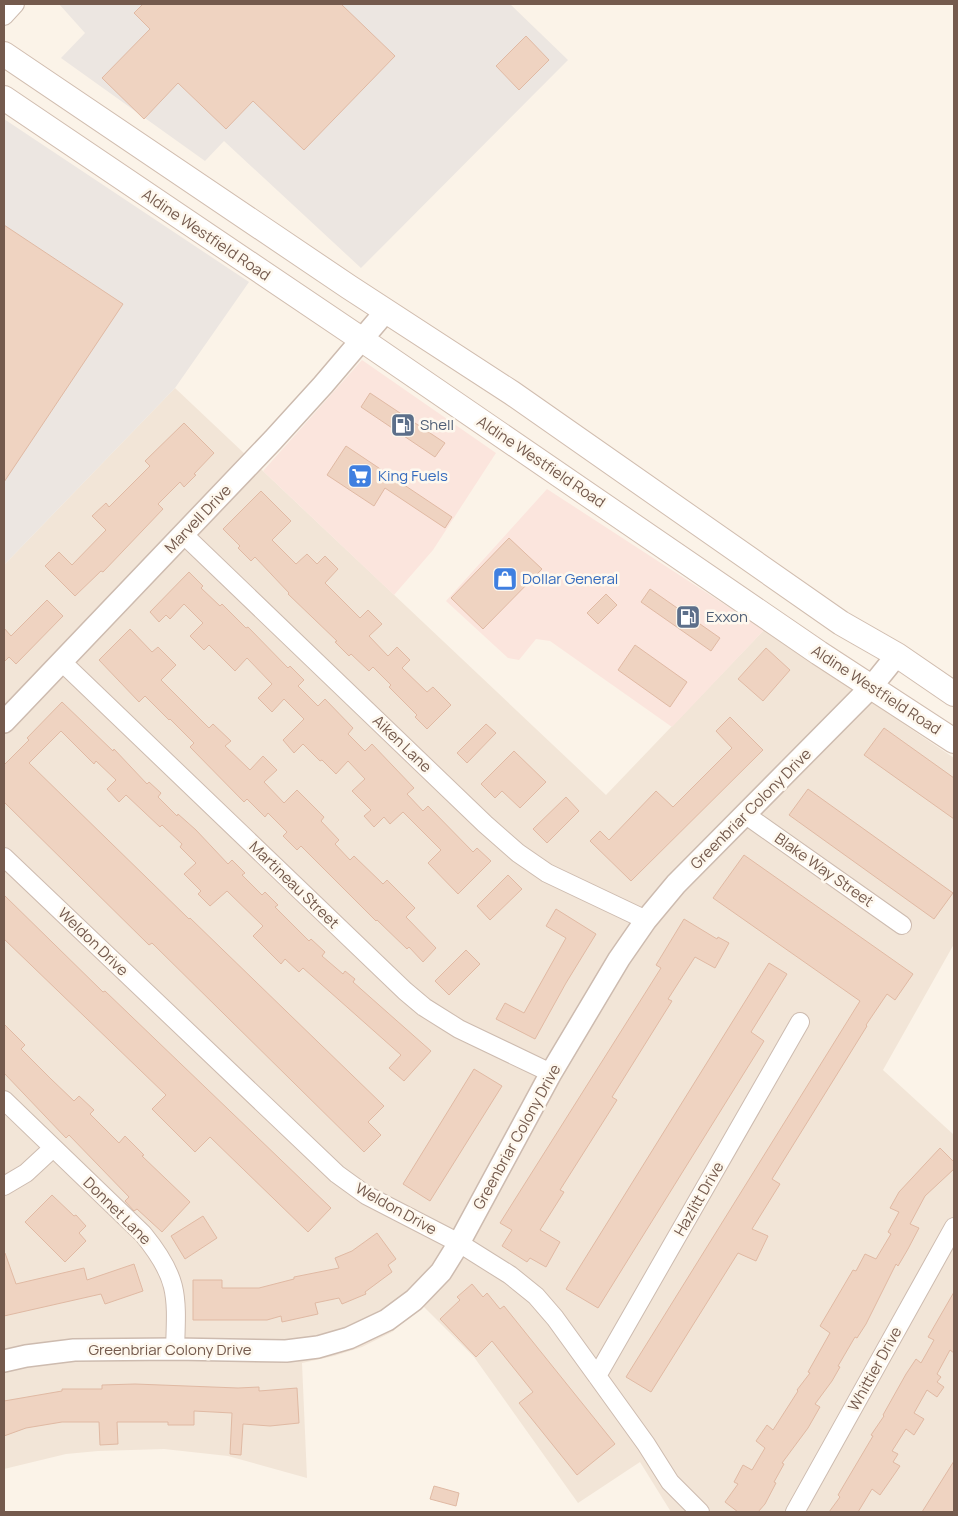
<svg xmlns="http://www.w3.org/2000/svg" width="958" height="1516" viewBox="0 0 958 1516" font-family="Manrope,sans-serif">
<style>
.residential{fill:#f2e5d7}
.commercial{fill:#fbe5dd}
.industrial{fill:#ece6e1}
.building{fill:#efd3c1;stroke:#e0b9a3}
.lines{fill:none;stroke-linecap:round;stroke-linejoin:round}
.minor-casing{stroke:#cdbbaf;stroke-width:20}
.tertiary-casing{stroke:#cdbbaf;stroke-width:24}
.secondary-casing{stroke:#d1bdaf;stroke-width:26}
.minor{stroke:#fff;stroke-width:18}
.tertiary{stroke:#fff;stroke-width:21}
.secondary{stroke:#fff;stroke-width:24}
.labels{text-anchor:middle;stroke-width:5;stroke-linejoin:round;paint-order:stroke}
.street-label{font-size:15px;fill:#745a4d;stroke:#fef8ee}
.service-label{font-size:15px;fill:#4e5e75;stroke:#fef8ee;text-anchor:start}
.shop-label{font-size:15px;fill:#366cbe;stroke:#fef8ee;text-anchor:start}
</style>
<rect width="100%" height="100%" fill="#fbf3e8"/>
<path class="residential" d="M175 388 606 795 764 630 954 758V944L883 1070 954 1135V1512H671L640 1462 578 1503 474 1357 422 1305 392 1332 362 1347 334 1356 302 1363 307 1478 228 1456 164 1449 98 1451 66 1454 4 1469V565Z"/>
<path class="commercial" d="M362 360 496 453 433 550 394 595 263 471Z
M547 489 764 630 672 727 550 641 536 639 519 660 508 658 446 601Z"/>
<path class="industrial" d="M59 4H510L568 60 361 268 224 141 205 161 61 58 85 33Z
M4 119 249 282 175 388 4 565Z"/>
<path class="building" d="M143 4H341L395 56 304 150 253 101 226 129 178 83 144 119 102 78 150 29 134 13Z
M526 36 549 60 519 90 496 66Z
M4 225 123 304 4 482Z
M370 393 445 443 435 457 361 407Z
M184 423 214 453 194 474 196 475 184 487 180 482 158 504 163 509 103 572 101 571 75 596 45 566 59 552 72 565 106 530 92 516 106 503 109 507 150 466 145 461Z
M346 446 452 517 445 528 385 488 374 506 327 475Z
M261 491 291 521 272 540 296 564 307 554 317 564 325 556 338 569 325 583 360 618 368 610 382 624 369 636 388 656 397 647 410 660 402 668 427 692 433 687 451 705 427 729 415 717 417 715 389 687 391 685 373 667 369 671 351 654 349 656 335 642 337 641 288 594 289 593 255 557 251 561 238 548 240 546 223 529Z
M509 538 542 569 483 629 451 598Z
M189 572 203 586 201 588 220 606 222 604 246 628 248 627 288 668 290 666 304 680 298 686 318 706 325 699 353 728 348 734 365 751 372 744 414 788 407 794 423 811 428 806 473 852 477 848 491 861 458 894 428 863 441 850 403 812 390 824 384 817 374 827 364 816 371 810 352 791 365 779 348 761 336 774 322 760 320 761 303 744 294 753 283 740 304 719 284 699 272 712 258 698 272 684 247 658 235 671 209 645 204 650 190 636 203 623 184 604 170 619 166 615 159 622 150 612Z
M650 589 720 638 711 651 641 602Z
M606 594 617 605 598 624 587 613Z
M47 600 63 616 16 664 9 657 4 662V628L11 636Z
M130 629 152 652 158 647 176 665 161 680 209 728 213 724 231 741 225 746 250 770 263 756 277 770 264 782 284 803 297 790 324 817 321 821 339 840 335 844 350 860 354 856 383 884 387 880 415 908 406 917 436 948 423 962 409 947 407 949 377 920 376 921 301 846 297 850 283 836 287 832 268 813 265 817 247 799 244 802 190 747 194 743 170 719 169 720 145 696 139 702 99 660Z
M635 645 687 682 670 707 618 670Z
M766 648 790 670 763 701 738 679Z
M62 702 113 751 114 749 147 784 149 782 161 793 158 797 177 816 178 814 196 830 228 864 232 860 245 873 242 875 262 895 265 892 278 905 275 907 309 941 311 939 325 952 322 956 343 974 345 971 355 979 353 982 431 1051 404 1081 389 1068 401 1055 303 968 299 972 285 959 281 964 253 936 263 926 227 891 210 906 198 894 201 891 184 874 196 863 180 847 182 844 162 825 160 827 126 795 119 802 107 789 116 780 96 761 94 764 61 731 29 763 189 919 190 918 384 1106 368 1122 381 1135 364 1152 152 943 149 945 4 802V765L29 740 27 738Z
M730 717 763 750 631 881 590 841 600 831 609 840 656 791 673 807 732 748 716 731Z
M486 724 496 733 467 763 457 753Z
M884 728 954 778V819L864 755Z
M514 751 546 782 520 808 502 791 495 798 481 784Z
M808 789 953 893 934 919 789 815Z
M566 797 579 811 547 843 533 829Z
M744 855 913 974 895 1000 887 994 866 1025 867 1026 772 1179 780 1184 752 1229 768 1236 756 1261 738 1253 651 1392 626 1377 860 1001 713 898Z
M508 875 522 889 490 920 477 906Z
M4 895 103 992 105 991 331 1208 308 1232 210 1137 195 1152 152 1109 166 1095 4 939Z
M556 909 596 934 566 983 535 1039 496 1019 505 1003 524 1013 566 938 546 926Z
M684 919 717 939 718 937 729 943 715 968 695 957 668 999 672 1001 612 1097 617 1100 560 1190 564 1192 540 1230 560 1242 546 1267 530 1258 527 1262 502 1246 512 1230 500 1223 661 968 656 965Z
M466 950 480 964 449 995 435 981Z
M769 963 787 974 751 1032 764 1041 598 1308 566 1289Z
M4 1024 25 1045 21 1049 51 1079 74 1101 79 1096 94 1110 90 1114 119 1143 125 1136 144 1155 142 1156 190 1202 162 1232 137 1209 134 1211 125 1201 129 1197 69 1135 66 1138 4 1073Z
M474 1069 502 1086 430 1201 403 1184Z
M940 1148 954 1162V1169L925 1196 910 1224 919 1228 908 1249 898 1266 896 1264 866 1324 857 1338 855 1337 838 1366 840 1367 832 1381 815 1404 820 1407 808 1428 782 1463 784 1464 774 1482 776 1483 765 1504 758 1512H738L725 1502 738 1484 734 1482 743 1465 752 1470 765 1448 756 1441 767 1425 773 1430 798 1391 797 1390 810 1373 808 1372 830 1333 820 1326 853 1270 856 1271 865 1254 876 1259 891 1234 888 1232 899 1212 890 1208 899 1192Z
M52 1195 74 1216 76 1215 86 1226 79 1233 86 1241 65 1262 25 1222Z
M203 1216 217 1238 185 1259 171 1236Z
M377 1233 396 1259 388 1265 392 1272 365 1292 366 1294 342 1304 339 1298 315 1303 318 1314 282 1322 281 1316 267 1320H193V1280H222V1288H259L294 1279V1277L339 1268 335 1258 352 1251Z
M4 1253H5L16 1284 84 1268 87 1280 134 1264 143 1291 105 1304 101 1294 4 1316Z
M472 1284 483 1297 487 1293 500 1309 504 1306 615 1444 577 1475 519 1403 533 1392 492 1341 476 1357 440 1319 460 1300 457 1297Z
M954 1292V1353L950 1350 937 1374 941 1377 937 1382 944 1387 937 1397 927 1390 914 1413 924 1419 914 1435 906 1429 892 1451 898 1454 893 1462 900 1466 896 1472 880 1495 872 1489 858 1512H829L840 1497 838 1495 873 1436 871 1435 884 1416 883 1415 906 1374 916 1359 921 1363 934 1340 928 1337Z
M135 1384 238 1388 259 1387V1391L297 1388 299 1423 270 1426 243 1424 241 1455 230 1454 232 1413 194 1411V1425H168V1422H117L118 1444 100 1445 99 1422H62L26 1428 4 1436V1401L62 1391V1389H102V1385Z
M954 1461V1512H922Z
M434 1486 459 1493 456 1506 430 1499Z"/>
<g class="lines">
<defs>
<path id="minor" d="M4 16 15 4
M183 534 485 824 518 853 547 873 646 920
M62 662 405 991 424 1007 459 1029 551 1073
M746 815 902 925
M4 857 337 1174 366 1195 459 1243 510 1275 536 1296 555 1318 597 1376 646 1444 670 1482 700 1512
M4 1100 143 1234C179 1278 177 1295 175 1349
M4 1186 26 1173 53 1148
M597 1376 800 1022
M795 1512 954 1227"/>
<path id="tertiary" d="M4 722 273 440 323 385 386 311
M4 1361 26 1356 74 1350 175 1349 286 1351 318 1347 349 1338 387 1320 414 1300 441 1272 459 1243 551 1073 619 959 646 920 676 884 872 686 897 655"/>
<path id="secondary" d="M4 54 349 287 512 393 841 623 897 655 954 694
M4 98 361 339 819 653 954 741"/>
</defs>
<use href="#minor" class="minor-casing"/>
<use href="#tertiary" class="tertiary-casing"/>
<use href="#secondary" class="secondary-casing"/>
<use href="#minor" class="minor"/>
<use href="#tertiary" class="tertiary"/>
<use href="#secondary" class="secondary"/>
</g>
<defs>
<symbol id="fuel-square" viewBox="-11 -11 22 22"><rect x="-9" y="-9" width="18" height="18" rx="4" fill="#5c6f8a" stroke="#fef8ee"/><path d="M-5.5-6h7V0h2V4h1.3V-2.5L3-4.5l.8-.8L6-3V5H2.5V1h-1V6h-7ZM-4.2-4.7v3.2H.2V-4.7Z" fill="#fff"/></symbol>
<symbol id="supermarket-square" viewBox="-11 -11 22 22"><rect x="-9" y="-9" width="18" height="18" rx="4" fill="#3f7fe0" stroke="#fef8ee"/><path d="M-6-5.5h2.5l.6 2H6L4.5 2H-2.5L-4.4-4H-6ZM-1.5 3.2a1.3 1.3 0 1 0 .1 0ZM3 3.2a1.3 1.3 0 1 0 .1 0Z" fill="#fff"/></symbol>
<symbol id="shop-square" viewBox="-11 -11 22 22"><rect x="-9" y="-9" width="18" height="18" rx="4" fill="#3f7fe0" stroke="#fef8ee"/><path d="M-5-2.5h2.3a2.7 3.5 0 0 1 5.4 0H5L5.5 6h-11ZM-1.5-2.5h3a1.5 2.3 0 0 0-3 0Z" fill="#fff"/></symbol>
</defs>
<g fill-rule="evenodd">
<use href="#fuel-square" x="389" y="411" width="28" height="28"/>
<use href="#supermarket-square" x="346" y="462" width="28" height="28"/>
<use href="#shop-square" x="491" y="565" width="28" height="28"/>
<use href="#fuel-square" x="674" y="603" width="28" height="28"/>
</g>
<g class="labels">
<g class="street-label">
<text transform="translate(206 235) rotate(34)" y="5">Aldine Westfield Road</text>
<text transform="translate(541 462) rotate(34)" y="5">Aldine Westfield Road</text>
<text transform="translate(198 519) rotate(-46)" y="5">Marvell Drive</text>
<text transform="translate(876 690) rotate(33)" y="5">Aldine Westfield Road</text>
<text transform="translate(402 744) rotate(44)" y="5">Aiken Lane</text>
<text transform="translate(751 809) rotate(-45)" y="5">Greenbriar Colony Drive</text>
<text transform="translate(824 870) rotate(35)" y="5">Blake Way Street</text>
<text transform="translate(294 885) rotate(44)" y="5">Martineau Street</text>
<text transform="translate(93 942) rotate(44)" y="5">Weldon Drive</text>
<text transform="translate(517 1137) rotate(-61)" y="5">Greenbriar Colony Drive</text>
<text transform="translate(699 1199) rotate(-60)" y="5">Hazlitt Drive</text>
<text transform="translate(396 1209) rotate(29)" y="5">Weldon Drive</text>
<text transform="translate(117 1211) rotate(45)" y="5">Donnet Lane</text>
<text x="170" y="1355">Greenbriar Colony Drive</text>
<text transform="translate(875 1369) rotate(-61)" y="5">Whittier Drive</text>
</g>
<g class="service-label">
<text x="420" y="430">Shell</text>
<text x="706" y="622">Exxon</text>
</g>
<g class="shop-label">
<text x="378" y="481">King Fuels</text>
<text x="522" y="584">Dollar General</text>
</g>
</g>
<rect width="958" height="1516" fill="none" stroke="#745a4d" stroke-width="10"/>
</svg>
